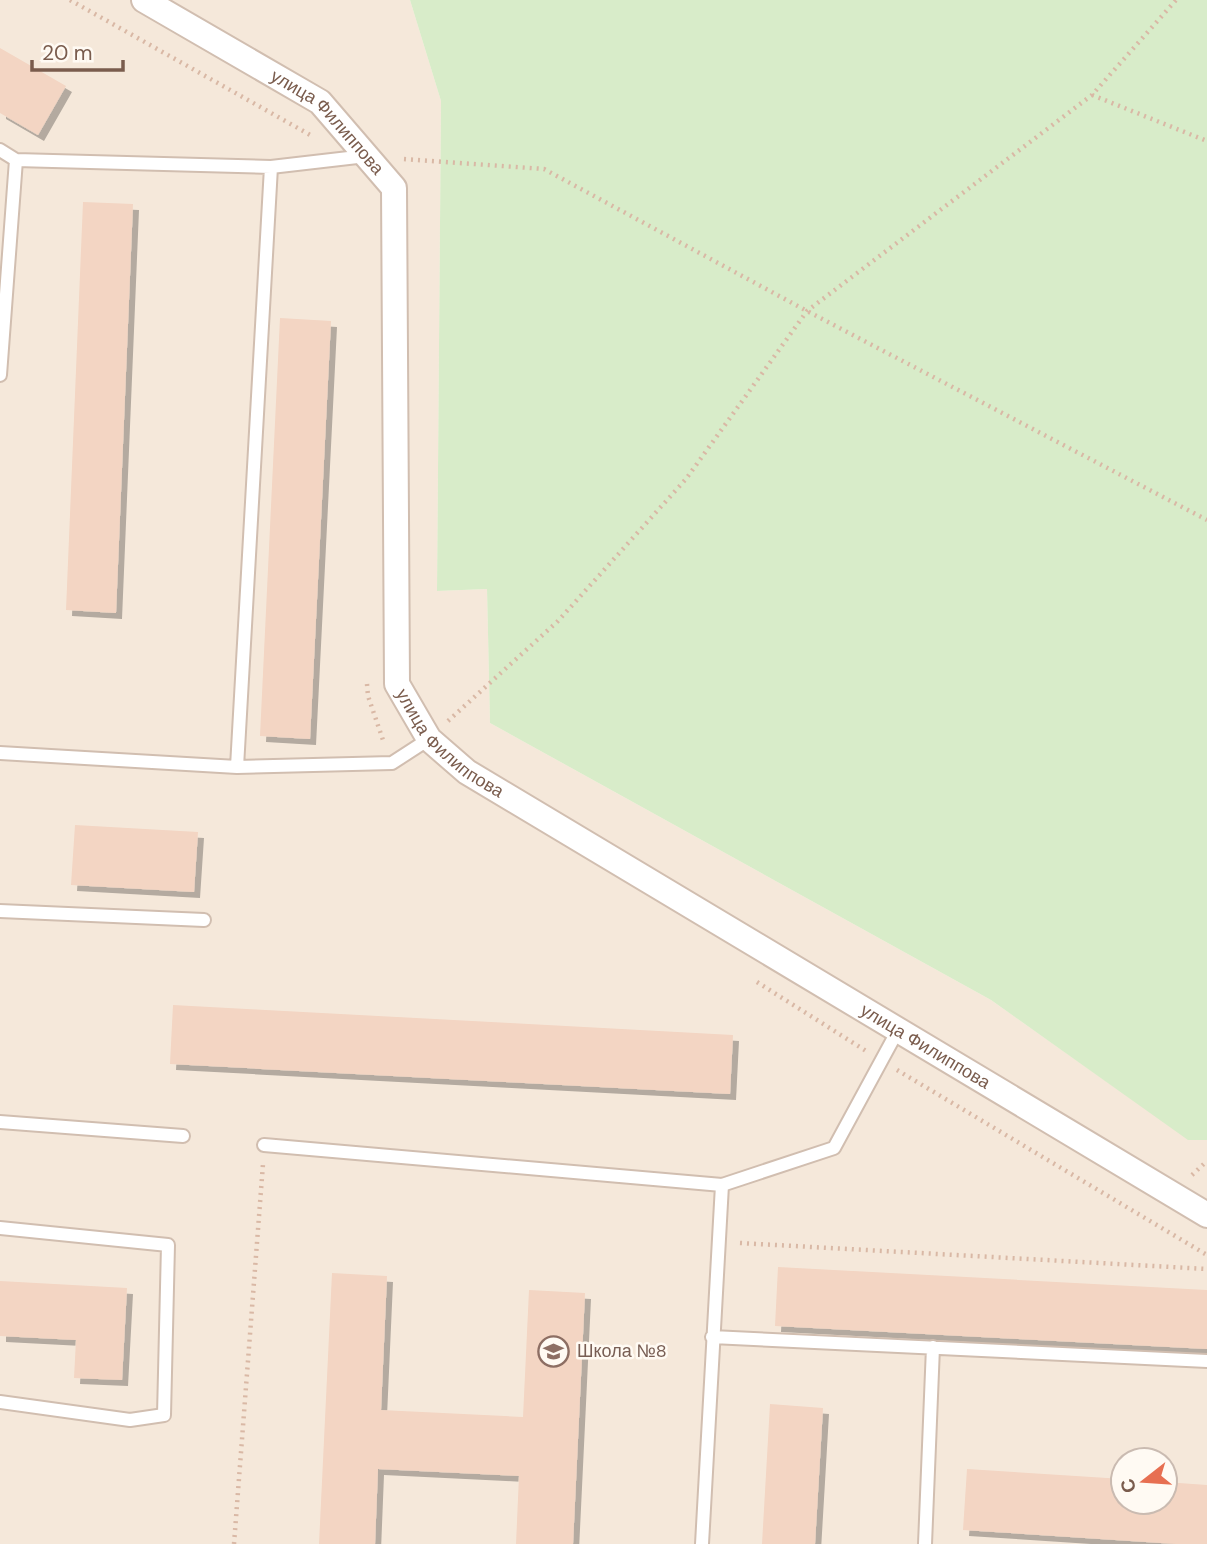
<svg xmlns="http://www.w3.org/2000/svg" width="1207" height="1544" viewBox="0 0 1207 1544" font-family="'DM Sans',sans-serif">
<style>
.residential{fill:#f5e8da;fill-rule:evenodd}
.green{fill:#d8ecc9}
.building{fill:#f3d5c3;filter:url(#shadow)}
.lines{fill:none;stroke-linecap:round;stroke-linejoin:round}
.lane-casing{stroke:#d1beb0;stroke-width:16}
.street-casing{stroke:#d1beb0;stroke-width:28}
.path{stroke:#d9b8a5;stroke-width:4.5;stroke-dasharray:2 5;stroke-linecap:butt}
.lane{stroke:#fff;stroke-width:12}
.street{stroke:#fff;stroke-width:24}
.labels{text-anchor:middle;stroke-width:5;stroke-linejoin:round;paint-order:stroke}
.street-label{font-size:18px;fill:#7a5c4d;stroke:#fffaf3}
.education-label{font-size:18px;fill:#785e54;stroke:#fffaf3;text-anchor:start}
</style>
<defs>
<filter id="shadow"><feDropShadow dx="6" dy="6" stdDeviation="0" flood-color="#0004"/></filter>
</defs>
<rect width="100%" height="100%" fill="#fdf6ec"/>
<path class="residential" d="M0 0H410L441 101 437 591 487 589 490 723 991 1000 1188 1139 1207 1140V1544H0ZM1123 1460H1165V1502H1123Z"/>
<path class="green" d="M410 0H1207V1140H1188L991 1000 490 723 487 589 437 591 441 101Z"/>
<path class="building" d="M0 48 66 86 38 135 0 113Z
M83 202 133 204 116 613 66 610Z
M280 318 331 321 310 739 260 736Z
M75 825 198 832 194 892 71 885Z
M173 1005 733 1035 730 1094 170 1064Z
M778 1267 1207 1290V1349L775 1326Z
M332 1273 387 1276 381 1410 523 1417 529 1290 585 1293 573 1544H516L519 1476 378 1469 375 1544H319Z
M0 1281 127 1288 122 1380 74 1378 76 1340 0 1336Z
M770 1404 823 1408 815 1544H762Z
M967 1469 1123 1479V1502H1165V1482L1207 1485V1544H1176L963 1530Z"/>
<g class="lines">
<defs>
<path id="lane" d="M0 150 16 160
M0 375 16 160 271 167 366 156
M0 753 237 767 392 763 429 739
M237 767 271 167
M0 911 204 920
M0 1122 183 1136
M264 1145 722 1185
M0 1228 168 1245 164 1415 130 1420 0 1402
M712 1337 1207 1361
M702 1544 722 1185 834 1148 898 1030
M925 1544 933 1347"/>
<g id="street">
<path id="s1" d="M144 0 320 102 394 188 397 684 429 739 467 772 1207 1215"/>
</g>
</defs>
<use href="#lane" class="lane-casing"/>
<use href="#street" class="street-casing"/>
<path class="path" d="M70 0 312 136
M1092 95 1207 141
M404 159 544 169 807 311 1207 520
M367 684 368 696 384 743
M448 721 558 621 686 479 807 311 1092 95 1176 0
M757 982 866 1051
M897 1070 1207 1255
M1192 1175 1207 1161
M740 1243 1207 1269
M234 1544 263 1164"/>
<use href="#lane" class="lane"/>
<use href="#street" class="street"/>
</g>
<defs>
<symbol id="school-ring" viewBox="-11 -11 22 22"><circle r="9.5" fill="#fffaf3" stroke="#8d6e63" stroke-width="1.5"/><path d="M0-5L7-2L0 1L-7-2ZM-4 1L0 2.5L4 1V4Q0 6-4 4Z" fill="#8d6e63"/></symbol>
</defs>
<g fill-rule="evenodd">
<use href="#school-ring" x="536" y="1334" width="35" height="35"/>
</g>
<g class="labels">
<g class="street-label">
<text dy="6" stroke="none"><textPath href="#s1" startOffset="222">улица Филиппова</textPath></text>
<text dy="6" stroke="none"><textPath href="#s1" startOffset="894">улица Филиппова</textPath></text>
<text dy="6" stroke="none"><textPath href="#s1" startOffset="1461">улица Филиппова</textPath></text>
</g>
<g class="education-label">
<text x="577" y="1357">Школа №8</text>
</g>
</g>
<g transform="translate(1144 1481) rotate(253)"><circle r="33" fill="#fffaf3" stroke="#cabbb1" stroke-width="2"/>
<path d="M0-5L12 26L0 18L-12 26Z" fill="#e76f51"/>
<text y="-10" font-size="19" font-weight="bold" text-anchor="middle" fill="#7a5c4d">С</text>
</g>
<path d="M32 60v10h91v-10" fill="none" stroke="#7a5c4d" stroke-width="3.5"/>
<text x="42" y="60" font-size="21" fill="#7a5c4d" stroke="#fffaf3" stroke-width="5" paint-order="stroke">20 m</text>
</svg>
